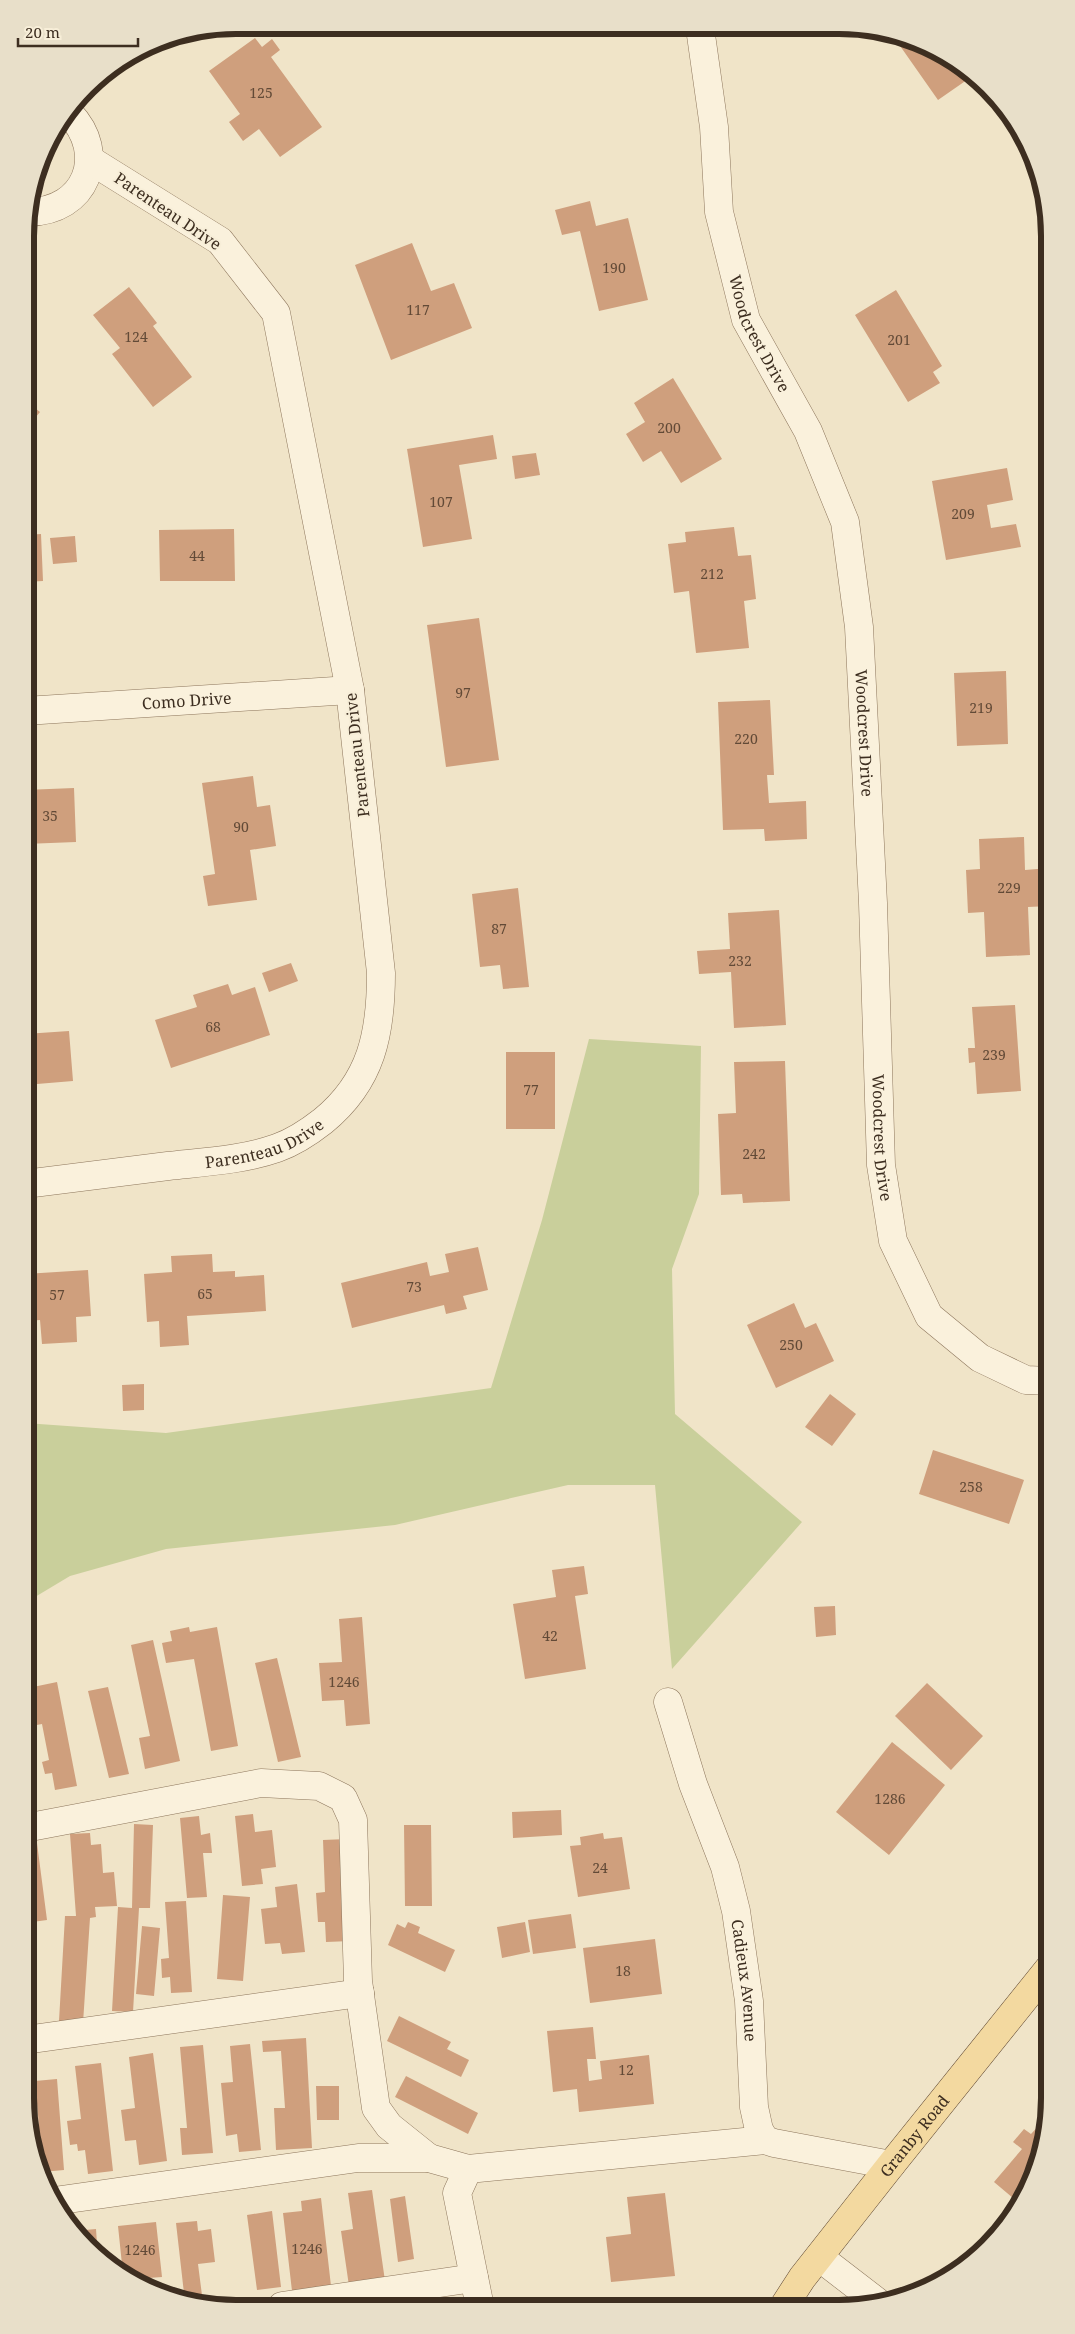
<svg xmlns="http://www.w3.org/2000/svg" width="1075" height="2334" viewBox="0 0 1075 2334" font-family="'Noto Serif',serif">
<style>
.green{fill:#c9cf9b}
.building{fill:#cf9f7d}
.lines{fill:none;stroke-linecap:round;stroke-linejoin:round}
.minor-casing{stroke:#8d765c;stroke-width:29}
.major-casing{stroke:#5b4430;stroke-width:29}
.minor{stroke:#faf1dc;stroke-width:28}
.major{stroke:#f3d9a0;stroke-width:28}
.labels{text-anchor:middle;stroke-width:4;stroke-linejoin:round;paint-order:stroke}
.number-label{font-size:14px;fill:#624a37}
.street-label{font-size:16px;fill:#3d2e20;stroke:#f7eed8}
.rim{fill:none;stroke:#3d2e20;stroke-width:6}
</style>
<rect width="100%" height="100%" fill="#f0e4c8"/>
<path class="green" d="M589 1039 701 1046 699 1194 672 1269 675 1414 802 1522 672 1669 655 1485H568L395 1525 166 1549 70 1576 25 1603V1423L166 1433 491 1388 542 1220Z"/>
<path class="building" d="M891 33 932 47 974 75 938 100Z
M255 38 262 47 272 39 280 50 271 57 322 127 280 157 259 129 243 141 229 122 240 114 209 71Z
M590 201 596 226 628 218 648 300 599 311 580 231 562 235 555 210Z
M412 243 431 291 454 283 472 328 391 360 355 265Z
M129 287 157 323 153 326 192 377 153 407 112 354 120 348 93 315Z
M896 290 942 366 933 372 940 383 908 402 855 315Z
M673 378 722 459 681 483 661 451 643 462 626 434 645 422 634 403Z
M25 400 40 412 25 430Z
M493 435 497 459 459 465 472 539 423 547 407 449Z
M536 453 540 475 515 479 512 456Z
M1007 468 1013 500 987 505 991 528 1016 524 1021 547 946 560 932 481Z
M734 527 738 556 751 555 756 599 744 601 749 648 696 653 689 591 674 593 668 544 686 542 685 532Z
M234 529 235 581H160L159 530Z
M41 534 43 581 25 582V535Z
M75 536 77 562 53 564 50 538Z
M479 618 499 760 446 767 427 625Z
M1006 671 1008 744 957 746 954 673Z
M770 700 774 775H767L769 803 806 801 807 839 765 841 764 829 723 830 718 702Z
M253 776 257 807 270 805 276 846 250 850 257 900 208 906 203 876 215 874 202 783Z
M74 788 76 842 25 844V790Z
M1024 837 1025 870 1050 868V906L1028 907 1030 955 986 957 984 912 968 913 966 870 980 869 979 839Z
M518 888 529 987 503 989 500 965 480 967 472 894Z
M779 910 786 1025 734 1028 731 972 699 974 697 951 730 949 728 913Z
M291 963 298 981 269 992 262 973Z
M228 984 232 995 255 987 270 1035 171 1068 155 1020 197 1007 193 995Z
M1015 1005 1021 1091 977 1094 975 1062 969 1063 968 1048H975L972 1007Z
M69 1031 73 1081 25 1085V1034Z
M506 1052H555V1129H506Z
M785 1061 790 1201 743 1203 742 1194 721 1195 718 1114 736 1113 734 1062Z
M478 1247 488 1290 463 1296 467 1309 446 1314 444 1305 352 1328 341 1283 427 1262 430 1276 449 1272 445 1254Z
M212 1254 213 1272 235 1271V1277L264 1275 266 1311 187 1316 189 1345 160 1347 159 1321 147 1322 144 1274 172 1272 171 1256Z
M88 1270 91 1316 76 1317 77 1342 42 1344 40 1320 25 1321V1274Z
M794 1303 805 1328 816 1323 834 1361 776 1388 747 1325Z
M144 1384V1410L123 1411 122 1385Z
M830 1394 856 1414 832 1446 805 1427Z
M933 1450 1024 1480 1009 1524 919 1494Z
M584 1566 588 1594 575 1596 586 1669 525 1679 513 1604 556 1597 552 1570Z
M835 1606 836 1635 816 1637 814 1607Z
M362 1617 370 1724 346 1726 344 1700 322 1701 319 1663 342 1662 339 1619Z
M189 1627 190 1632 217 1627 238 1746 211 1751 194 1659 166 1663 162 1643 172 1641 170 1631Z
M153 1640 180 1761 145 1769 139 1738 150 1736 131 1645Z
M277 1658 301 1757 278 1762 255 1663Z
M57 1682 77 1786 55 1790 52 1773 45 1774 42 1762 49 1760 42 1724 26 1727 25 1707 37 1705 33 1687Z
M927 1683 983 1736 951 1770 895 1716Z
M108 1687 129 1774 109 1778 88 1691Z
M892 1742 945 1785 889 1855 836 1812Z
M25 1770 30 1790 25 1791Z
M561 1810 562 1835 513 1838 512 1812Z
M253 1814 255 1832 272 1830 276 1867 261 1869 263 1884 242 1886 235 1816Z
M199 1816 201 1835 210 1833 212 1853H203L207 1897 187 1898 180 1818Z
M134 1824 153 1825 150 1908H139L133 2012 112 2011 118 1907 132 1908Z
M404 1825H431L432 1906H405Z
M90 1833 91 1845 101 1844 103 1873 114 1872 117 1906 95 1907 96 1917 90 1918 83 2023 59 2021 65 1916H76L70 1834Z
M603 1833 604 1839 622 1837 630 1889 578 1897 570 1846 581 1845 580 1837Z
M347 1839 351 1941 326 1942 325 1922H318L316 1893 325 1892 323 1840Z
M37 1843 47 1920 25 1923V1845Z
M297 1884 305 1952 282 1954 280 1943 265 1944 261 1909 277 1907 275 1887Z
M223 1895 250 1897 243 1981 217 1979Z
M186 1901 192 1992 171 1993 170 1977 162 1978 161 1959 169 1958 165 1902Z
M571 1914 576 1948 533 1954 528 1920Z
M408 1922 420 1927 418 1933 455 1950 445 1972 388 1945 397 1924 405 1928Z
M525 1922 530 1952 502 1958 497 1927Z
M142 1926 160 1928 154 1996 136 1994Z
M25 1928H29L27 2022H25Z
M655 1939 662 1994 590 2003 583 1948Z
M399 2016 451 2042 447 2049 469 2060 461 2077 387 2041Z
M593 2027 596 2059H587L589 2081 602 2079 600 2061 649 2055 654 2104 579 2112 577 2089 553 2092 547 2031Z
M306 2038 312 2148 276 2150 274 2108H285L281 2051 263 2052 262 2041Z
M250 2044 261 2150 239 2152 237 2134 226 2136 221 2083 233 2082 230 2046Z
M203 2045 213 2153 182 2155 180 2128H187L180 2047Z
M153 2053 167 2161 139 2165 136 2140 125 2141 121 2110 135 2108 129 2057Z
M101 2063 113 2171 88 2174 85 2150 78 2151 77 2144 70 2145 67 2121 81 2119 75 2066Z
M406 2076 478 2113 468 2134 395 2097Z
M57 2079 64 2170 42 2172 41 2161H36L32 2153 29 2127 39 2126 35 2081Z
M316 2086H339V2120H317Z
M1044 2120 1047 2122 1034 2179 1020 2204 994 2182 1022 2149 1013 2142 1024 2129 1031 2134Z
M372 2190 385 2281 349 2286 341 2231 353 2229 348 2193Z
M665 2193 675 2276 611 2282 606 2237 631 2234 627 2197Z
M405 2196 414 2259 398 2262 390 2199Z
M321 2198 331 2286 292 2291 283 2213 302 2211 301 2201Z
M272 2211 281 2287 257 2290 247 2215Z
M197 2221 198 2231 211 2229 215 2262 198 2264 203 2303 192 2304 185 2302 176 2223Z
M156 2222 162 2277 148 2278 150 2290 123 2274 118 2226Z
M96 2229 98 2258 74 2231Z"/>
<g class="lines">
<defs>
<g id="minor">
<path id="s1" d="M700 28 714 127 719 212 746 320 808 431 845 522 859 627 873 903 881 1165 893 1241 929 1316 980 1358 1026 1380 1050 1381"/>
<path d="M28 212C86 212 109 154 69 113"/>
<path id="s2" d="M25 711 350 690"/>
<path id="s3" d="M25 1184C73 1178 121 1172 168 1166 204 1162 243 1160 277 1148 294 1142 309 1132 323 1121 372 1081 381 1033 381 973L350 690 276 313 220 241 90 160"/>
<path id="s4" d="M668 1702 693 1784 725 1867 736 1911 749 2001 754 2107 759 2130 765 2140 774 2143 891 2165"/>
<path d="M25 1828 261 1783 319 1786 343 1798 353 1820 358 1981 376 2108 389 2126 429 2158"/>
<path d="M25 2040 360 1993"/>
<path d="M54 2201 358 2158H429L468 2169"/>
<path d="M819 2257 880 2304"/>
<path d="M282 2306 474 2278"/>
<path d="M480 2307 457 2193 468 2169 765 2140"/>
</g>
<g id="major">
<path id="s5" d="M782 2309 802 2278 891 2165 1050 1967"/>
</g>
</defs>
<use href="#minor" class="minor-casing"/>
<use href="#major" class="major-casing"/>
<use href="#minor" class="minor"/>
<use href="#major" class="major"/>
</g>
<g class="labels">
<g class="number-label">
<text x="261" y="98">125</text>
<text x="614" y="273">190</text>
<text x="418" y="315">117</text>
<text x="136" y="342">124</text>
<text x="899" y="345">201</text>
<text x="669" y="433">200</text>
<text x="441" y="507">107</text>
<text x="963" y="519">209</text>
<text x="197" y="561">44</text>
<text x="712" y="579">212</text>
<text x="463" y="698">97</text>
<text x="981" y="713">219</text>
<text x="746" y="744">220</text>
<text x="50" y="821">35</text>
<text x="241" y="832">90</text>
<text x="1009" y="893">229</text>
<text x="499" y="934">87</text>
<text x="740" y="966">232</text>
<text x="213" y="1032">68</text>
<text x="994" y="1060">239</text>
<text x="531" y="1095">77</text>
<text x="754" y="1159">242</text>
<text x="414" y="1292">73</text>
<text x="205" y="1299">65</text>
<text x="57" y="1300">57</text>
<text x="791" y="1350">250</text>
<text x="971" y="1492">258</text>
<text x="550" y="1641">42</text>
<text x="344" y="1687">1246</text>
<text x="890" y="1804">1286</text>
<text x="600" y="1873">24</text>
<text x="623" y="1976">18</text>
<text x="626" y="2075">12</text>
<text x="307" y="2254">1246</text>
<text x="140" y="2255">1246</text>
</g>
<g class="street-label">
<text transform="translate(168 211) rotate(34)" y="6">Parenteau Drive</text>
<text dy="6" stroke="none"><textPath href="#s1" startOffset="314">Woodcrest Drive</textPath></text>
<text dy="6" stroke="none"><textPath href="#s2" startOffset="162">Como Drive</textPath></text>
<text dy="6" stroke="none"><textPath href="#s1" startOffset="734">Woodcrest Drive</textPath></text>
<text transform="translate(357 755) rotate(-96)" y="6">Parenteau Drive</text>
<text dy="6" stroke="none"><textPath href="#s1" startOffset="1139">Woodcrest Drive</textPath></text>
<text dy="6" stroke="none"><textPath href="#s3" startOffset="244">Parenteau Drive</textPath></text>
<text dy="6" stroke="none"><textPath href="#s4" startOffset="290">Cadieux Avenue</textPath></text>
<text dy="6" stroke="none"><textPath href="#s5" startOffset="218">Granby Road</textPath></text>
</g>
</g>
<path d="M0 0H1075V2334H0ZM236 34H839A202 202 0 0 1 1041 236V2098A202 202 0 0 1 839 2300H236A202 202 0 0 1 34 2098V236A202 202 0 0 1 236 34Z" fill="#e8dfc9" fill-rule="evenodd"/>
<path class="rim" d="M236 34H839A202 202 0 0 1 1041 236V2098A202 202 0 0 1 839 2300H236A202 202 0 0 1 34 2098V236A202 202 0 0 1 236 34Z"/>
<path d="M18 38v8h120v-8" fill="none" stroke="#3d2e20" stroke-width="2.5"/>
<text x="25" y="38" font-size="15" fill="#3d2e20" stroke="#f7eed8" stroke-width="4" paint-order="stroke">20 m</text>
</svg>
